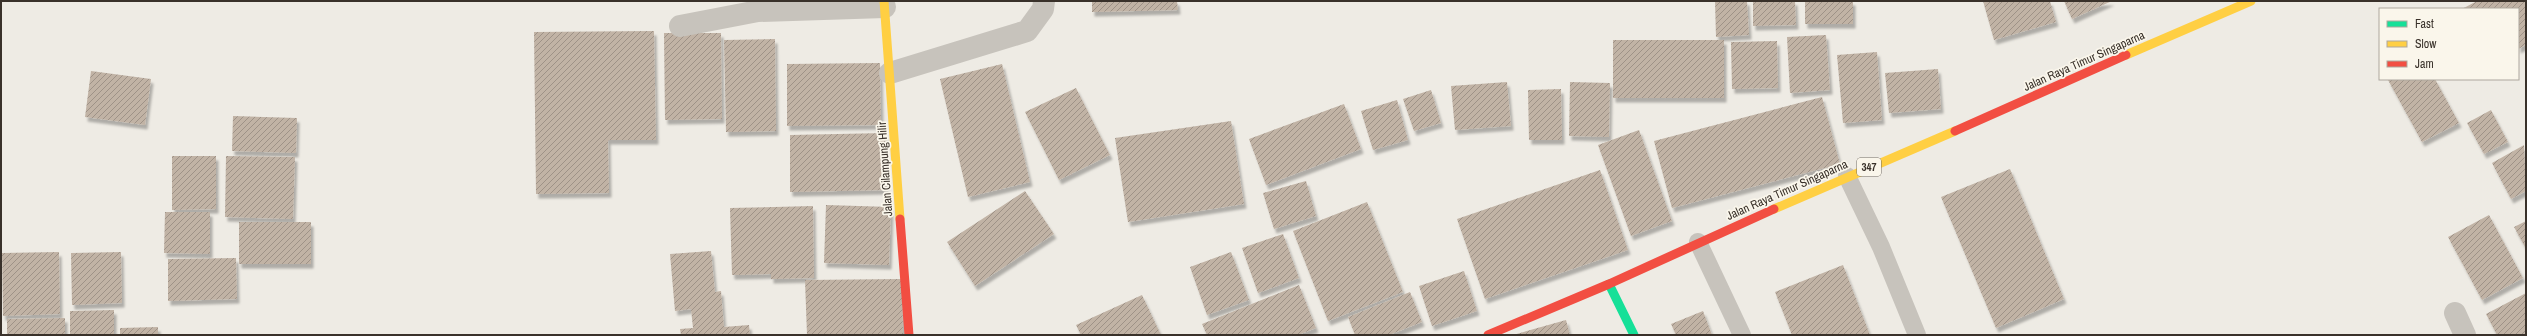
<svg xmlns="http://www.w3.org/2000/svg" width="2527" height="336" viewBox="0 0 2527 336" font-family="'Archivo Narrow',sans-serif">
<style>
.building{fill:url(#building-hatch);filter:url(#shadow)}
.lines{fill:none;stroke-linecap:round;stroke-linejoin:round}
.lane{stroke:#c7c3bc;stroke-width:18}
.street{stroke:#c7c3bc;stroke-width:22}
.fast{stroke:#16e098;stroke-width:9}
.slow{stroke:#ffcf43;stroke-width:9}
.jam{stroke:#f24e42;stroke-width:9}
.labels{text-anchor:middle;stroke-width:3.5;stroke-linejoin:round;paint-order:stroke}
.shield{fill:#faf6eb;stroke:#736c64;stroke-width:1}
.shield-label{font-size:11px;font-weight:bold;fill:#39312a}
.street-label{font-size:12px;fill:#39312a;stroke:#faf6eb}
</style>
<defs>
<pattern id="building-hatch" width="6" height="6" patternUnits="userSpaceOnUse"><rect width="6" height="6" fill="#c1b3a5"/><path d="M-1 1l2-2M0 6l6-6M5 7l2-2" fill="none" stroke="#9e9287"/></pattern>
<filter id="shadow"><feDropShadow dx="2.5" dy="4.5" stdDeviation="1" flood-color="#0004"/></filter>
</defs>
<rect width="100%" height="100%" fill="#eeebe4"/>
<path class="building" d="M1092 1H1177L1178 10 1092 12Z
M1715 1H1747L1749 35 1716 37Z
M1753 1H1795L1796 25 1753 26Z
M1805 1H1853V24H1805Z
M1983 1H2050L2056 22 1994 40Z
M2064 1H2112L2072 19Z
M2477 1H2526V45L2518 49V9H2462Z
M654 31 656 140H608L609 193 536 194 534 32Z
M664 33H721L722 119 665 120Z
M1826 35 1830 90 1790 93 1787 37Z
M775 39 776 131 726 132 724 40Z
M1613 40H1724V98H1613Z
M1777 41 1778 88 1732 89 1731 42Z
M1877 52 1882 120 1843 123 1837 55Z
M880 63 881 125 787 126V64Z
M1002 64 1030 182 968 197 940 79Z
M1938 69 1941 109 1889 113 1885 73Z
M91 71 151 79 145 125 85 117Z
M2390 79H2435L2459 123 2422 142 2388 80Z
M1507 82 1511 126 1455 130 1451 86Z
M1570 82 1610 83 1609 137 1569 136Z
M1076 88 1110 155 1059 180 1025 112Z
M1561 89 1562 140H1529L1528 90Z
M1431 90 1441 123 1414 131 1403 99Z
M1822 97 1840 164 1672 208 1654 141Z
M1397 100 1408 140 1373 150 1361 111Z
M1344 104 1361 149 1266 185 1249 139Z
M2491 110 2508 142 2484 154 2467 123Z
M233 116 297 118 296 153 232 151Z
M1231 121 1244 204 1128 222 1115 138Z
M1639 130 1672 221 1631 236 1598 145Z
M885 133 886 190 790 192V135Z
M2524 145 2526 191 2511 199 2492 163Z
M172 156H216V209L172 210Z
M226 156 295 157 293 219 225 217Z
M2010 169 2064 299 1996 328 1941 197Z
M1600 170 1628 250 1485 299 1457 219Z
M1306 181 1316 216 1274 229 1263 193Z
M1025 191 1054 234 975 286 947 242Z
M1367 202 1403 292 1328 321 1293 231Z
M826 205 891 207 889 265 824 263Z
M813 206 814 278 771 279V274L732 275 730 208Z
M165 212H210V254L164 253Z
M2489 215 2523 278 2482 300 2448 237Z
M2526 221V249L2514 227Z
M239 222H311V264H239Z
M1283 234 1299 278 1258 293 1242 248Z
M711 251 715 292 721 291 724 327 749 325 750 335H681L680 329 693 328 691 309 675 311 670 254Z
M59 252 60 314 3 316 2 253Z
M121 252 122 303 72 305 71 253Z
M1231 252 1249 300 1207 315 1190 267Z
M236 258 237 299 168 301V259Z
M1843 265 1870 335H1792L1775 292Z
M1464 271 1477 311 1432 326 1419 286Z
M902 279 903 335H807L805 280Z
M1299 285 1316 328 1298 335H1207L1202 324Z
M1410 292 1422 322 1389 335H1355L1348 317Z
M2526 293V335H2497L2486 314Z
M1142 295 1161 335H1081L1076 325Z
M114 310V335H70V311Z
M1703 311 1712 335H1676L1671 324Z
M65 318V335H7V319Z
M1566 320 1570 335H1513Z
M158 327V335H120V328Z"/>
<g class="lines">
<path class="lane" d="M1847 176 1881 247 1917 335
M1698 242 1742 335"/>
<path class="street" d="M680 26 758 11 885 7
M890 73 1027 31 1043 9 1044 1
M2455 313 2465 335"/>
<path class="fast" d="M1609 284 1634 335"/>
<path class="slow" d="M884 1 900 219
M2126 55 2251 1
M1774 209 1955 131"/>
<path class="jam" d="M1955 131 2126 55
M900 219 909 335
M1488 335 1609 284 1774 209"/>
</g>
<g class="labels">
<rect class="shield" x="1857" y="158" width="24" height="18" rx="3"/>
<g class="shield-label">
<text x="1869" y="171">347</text>
</g>
<g class="street-label">
<text transform="translate(2084 61) rotate(-24)" y="4">Jalan Raya Timur Singaparna</text>
<text transform="translate(885 169) rotate(-94)" y="4">Jalan Cilampung Hilir</text>
<text transform="translate(1787 190) rotate(-24)" y="4">Jalan Raya Timur Singaparna</text>
</g>
</g>
<rect width="2527" height="336" fill="none" stroke="#39312a" stroke-width="4"/>
<rect x="2379" y="8" width="140" height="72" fill="#faf6eb" stroke="#ada79e"/>
<rect x="2387" y="21" width="20" height="6" fill="#16e098" stroke="#ada79e"/>
<text x="2415" y="28" font-size="12" fill="#39312a">Fast</text>
<rect x="2387" y="41" width="20" height="6" fill="#ffcf43" stroke="#ada79e"/>
<text x="2415" y="48" font-size="12" fill="#39312a">Slow</text>
<rect x="2387" y="61" width="20" height="6" fill="#f24e42" stroke="#ada79e"/>
<text x="2415" y="68" font-size="12" fill="#39312a">Jam</text>
</svg>
